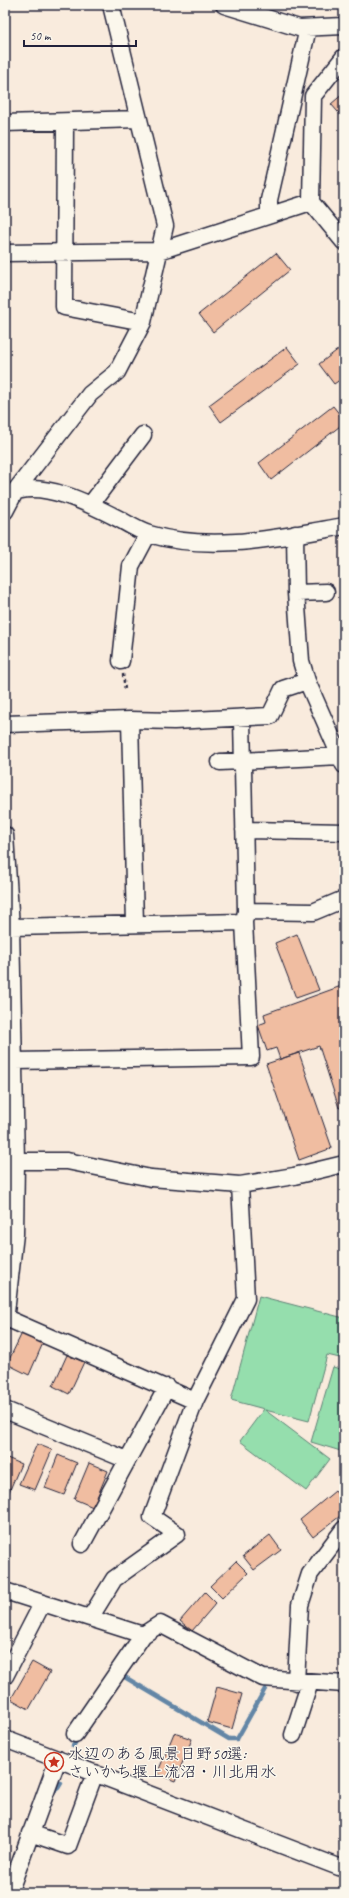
<svg xmlns="http://www.w3.org/2000/svg" width="349" height="1898" viewBox="0 0 349 1898" font-family="Caveat,'Klee One',sans-serif">
<style>
.green{fill:#95dead;stroke:#5c8074}
.lines{fill:none;stroke-linecap:round;stroke-linejoin:round}
.stream{stroke:#6386a6;stroke-width:4.5}
.building{fill:#f0bda1;stroke:#22223b}
.minor-casing{stroke:#22223b;stroke-width:19}
.path{stroke:#22223b;stroke-width:2.5;stroke-dasharray:3 3;stroke-linecap:butt}
.minor{stroke:#fbf7ec;stroke-width:16}
.labels{text-anchor:middle;stroke-width:3;stroke-linejoin:round;paint-order:stroke}
.poi-label{font-size:16px;fill:#22223b;stroke:#fbf7ec;text-anchor:start}
</style>
<rect width="100%" height="100%" fill="#f9ebdd"/>
<filter id="ink" filterUnits="userSpaceOnUse"><feTurbulence type="fractalNoise" baseFrequency=".025" numOctaves="2"/><feDisplacementMap in="SourceGraphic" scale="8" xChannelSelector="R" yChannelSelector="G"/><feConvolveMatrix kernelMatrix="1 2 1 2 8 2 1 2 1" color-interpolation-filters="sRGB"/></filter>
<g filter="url(#ink)">
<path class="green" d="M259 1296 344 1318V1359L327 1355 309 1421 265 1410 330 1459 306 1491 240 1441 264 1409 231 1400Z
M333 1367 344 1370V1452L311 1442Z"/>
<g class="lines">
<path class="stream" d="M120 1679 123 1676 229 1739H237L265 1689
M73 1746 79 1737
M50 1794 58 1788 61 1783"/>
</g>
<path class="building" d="M344 93V119L331 104Z
M276 253 290 270 213 332 199 314Z
M344 345V377L334 384 319 364Z
M287 347 300 364 221 422 209 405Z
M333 406 344 420V423L271 480 259 463Z
M297 934 319 990 296 998 275 943Z
M344 985V1106L339 1108 319 1046 280 1059 276 1048 267 1051 258 1025 266 1022 264 1014Z
M299 1053 332 1148 299 1160 266 1064Z
M22 1333 43 1343 29 1375 7 1364Z
M67 1355 84 1362 69 1394 53 1386Z
M37 1444 52 1450 35 1490 19 1484Z
M58 1455 77 1463 64 1495 45 1488Z
M5 1457 21 1464 6 1499H5Z
M89 1463 108 1471 93 1507 74 1499Z
M335 1491 344 1502V1513L313 1537 300 1520Z
M270 1535 281 1550 254 1570 243 1556Z
M236 1561 248 1573 222 1598 210 1586Z
M205 1592 216 1603 192 1631 180 1621Z
M32 1662 50 1672 29 1709 11 1699Z
M217 1687 242 1694 232 1729 207 1722Z
M174 1733 192 1739 175 1781 157 1774Z"/>
<g class="lines">
<defs>
<path id="minor" d="M224 5 299 28 344 26
M344 57 313 96 311 202 344 242
M65 122 64 307 143 322
M5 123 139 119
M269 215V200L308 28
M5 253 159 251 311 202
M10 494C40 478 92 505 119 519 128 524 139 531 149 534 212 553 281 537 344 526
M91 504 143 435
M5 511 16 490 90 394 117 372 143 322 165 226 111 5
M295 534 296 593 301 661 307 681 344 765
M296 593 326 592
M121 661 131 566 148 534
M130 720 135 924
M5 724 130 720 174 721 270 716 283 689 307 681
M220 762 340 756
M244 830 344 832
M5 835 11 927 16 1161 15 1234 5 1321
M246 911 313 912 344 899
M11 927 244 922
M15 1061 251 1057 244 922 246 911 242 719
M5 1161H67L151 1178 240 1185 294 1176 344 1164
M6 1318 195 1401
M5 1410 127 1460
M82 1544 167 1387
M5 1591 143 1635 160 1624 263 1678 344 1684
M90 1618 114 1579 177 1534 152 1517 195 1401 246 1299 240 1185
M5 1676 42 1604
M296 1682 300 1605 310 1574 344 1529
M75 1734 143 1635
M293 1735 310 1682
M5 1739 344 1869
M30 1833 68 1846 95 1773
M9 1893 58 1759"/>
</defs>
<use href="#minor" class="minor-casing"/>
<path class="path" d="M123 674 125 690"/>
<use href="#minor" class="minor"/>
</g>
</g>
<defs>
<symbol id="sight-ring" viewBox="-11 -11 22 22"><circle r="9.5" fill="#fbf7ec" stroke="#c8321e" stroke-width="1.5"/><path d="M0-6L1.8-2.2L6-1.7L2.9 1.2L3.7 5.4L0 3.3L-3.7 5.4L-2.9 1.2L-6-1.7L-1.8-2.2Z" fill="#c8321e"/></symbol>
</defs>
<g fill-rule="evenodd">
<use href="#sight-ring" x="43" y="1751" width="22" height="22"/>
</g>
<g class="labels">
<g class="poi-label">
<text x="68" y="1759">水辺のある風景日野50選:<tspan x="68" dy="18">さいかち堰上流沼・川北用水</tspan></text>
</g>
</g>
<rect width="349" height="1898" fill="none" stroke="#fbf7ec" stroke-width="20"/>
<rect x="10" y="10" width="329" height="1878" fill="none" stroke="#22223b" stroke-width="1.5" filter="url(#ink)"/>
<path d="M24 40v6h112v-6" fill="none" stroke="#22223b" stroke-width="2"/>
<text x="30" y="40" font-size="12" fill="#22223b" stroke="#fbf7ec" stroke-width="3" paint-order="stroke">50 m</text>
</svg>
